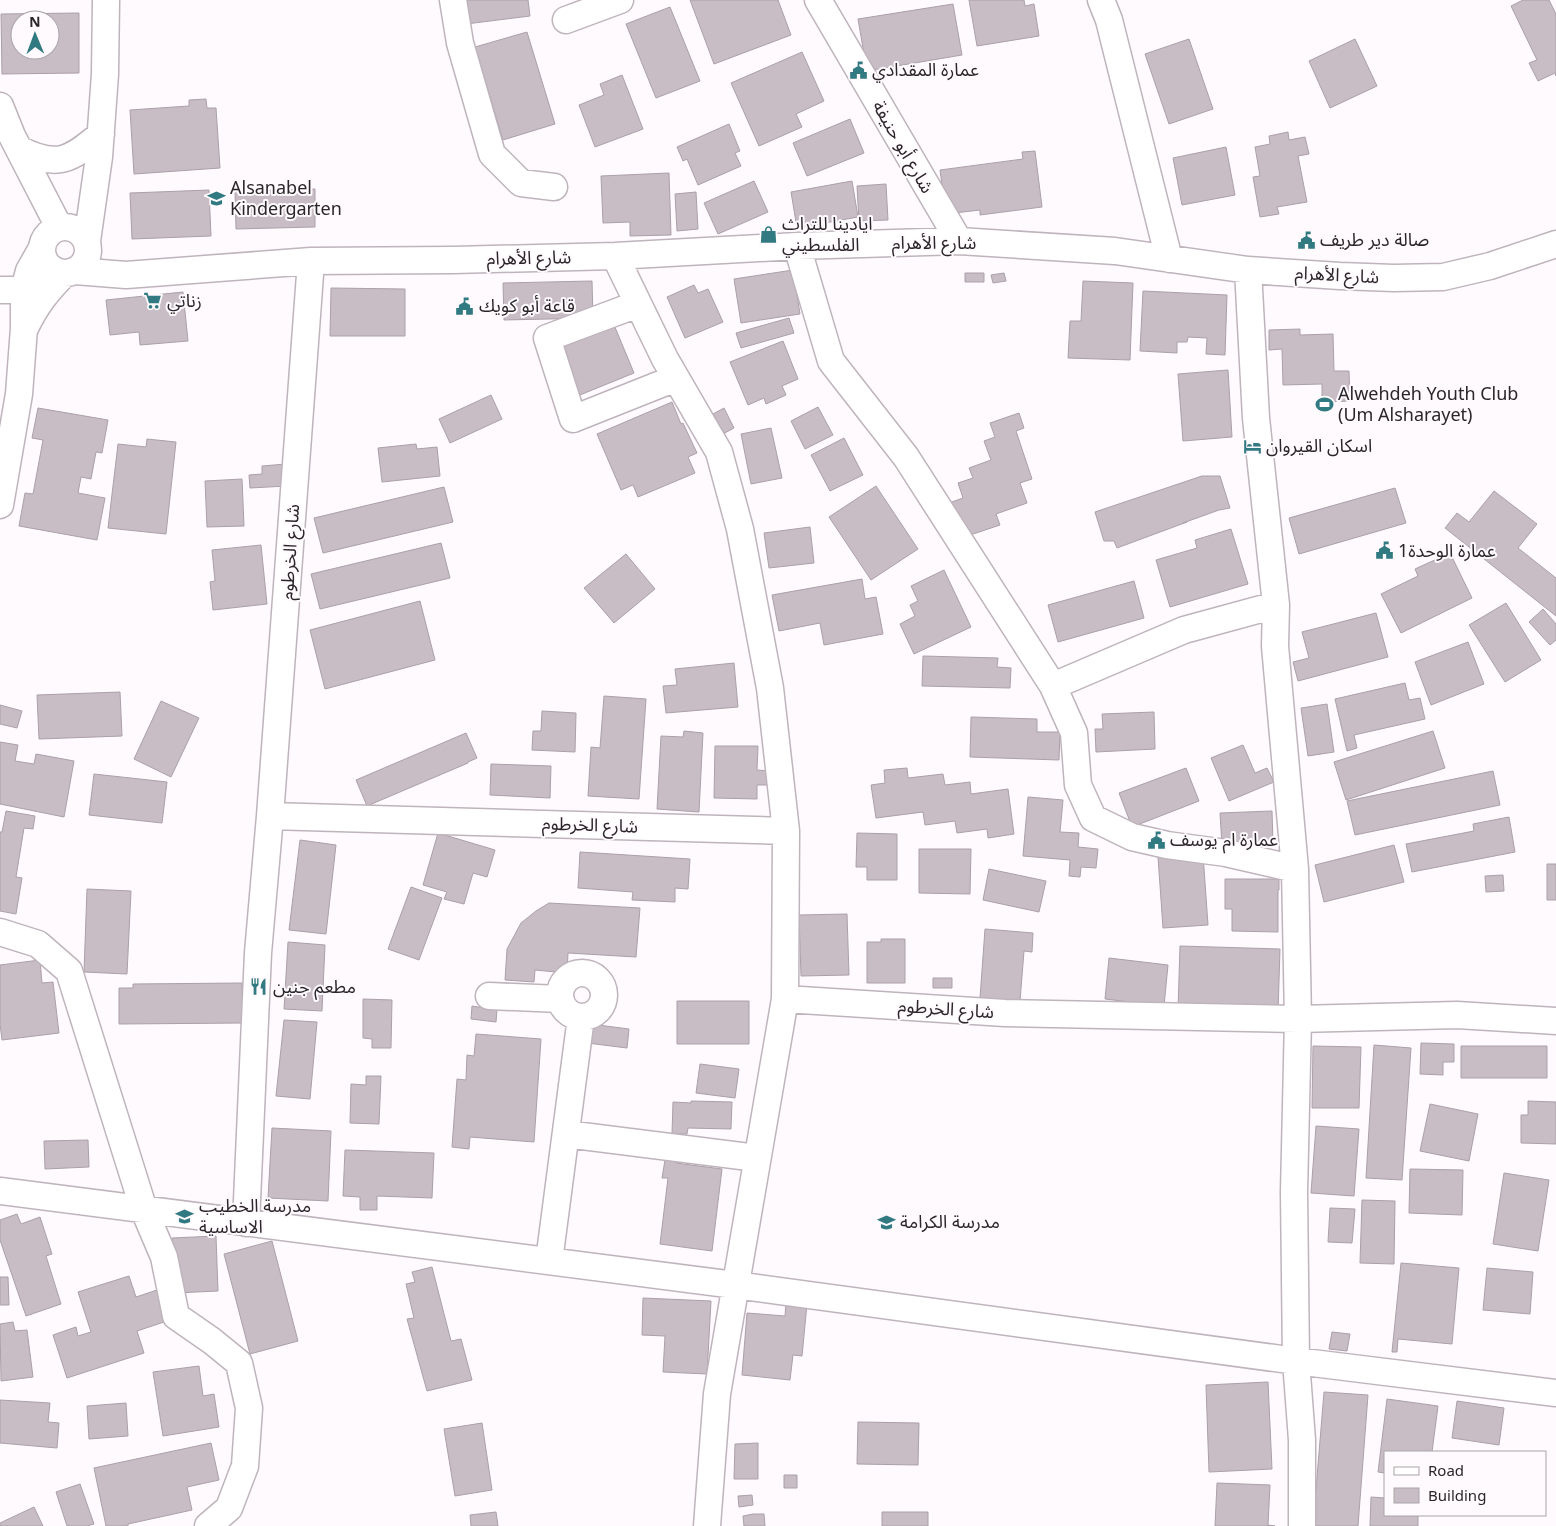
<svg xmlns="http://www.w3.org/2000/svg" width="1556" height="1526" viewBox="0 0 1556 1526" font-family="'Noto Sans','Noto Sans Arabic',sans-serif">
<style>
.building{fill:#c8bdc5;stroke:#aba0a8;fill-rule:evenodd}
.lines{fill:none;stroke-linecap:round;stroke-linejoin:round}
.minor-casing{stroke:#bfb4bc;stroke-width:29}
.minor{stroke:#fff;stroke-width:26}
.labels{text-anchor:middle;stroke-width:4;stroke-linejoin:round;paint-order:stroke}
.poi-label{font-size:18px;fill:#2a2629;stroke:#fefafd;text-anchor:start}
.street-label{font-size:18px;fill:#2a2629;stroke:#fefafd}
</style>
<rect width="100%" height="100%" fill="#fefafd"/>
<path class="building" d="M462 0H528L530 16 466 24Z
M690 0H778L791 35 714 64Z
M969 0H1024L1025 6 1034 4 1039 36 977 46Z
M1523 0H1549L1556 14V76L1555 73 1538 81 1529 63 1537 60 1511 6Z
M953 4 962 55 867 71 858 19Z
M670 7 700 81 656 98 626 24Z
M79 13V73L2 74 1 14ZM20 20H50V50H20Z
M527 32 555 124 503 140 475 47Z
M1189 39 1213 109 1169 124 1145 54Z
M1355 39 1377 86 1330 108 1309 61Z
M802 52 824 101 796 114 802 127 759 146 731 83Z
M622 75 643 129 595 147 579 105 604 95 600 84Z
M206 99 207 108H216L220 168 134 174 130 110 189 106V100Z
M850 119 864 153 807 176 793 143Z
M729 124 740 151 735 153 741 166 698 185 687 159 683 161 677 147Z
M1288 132 1289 140 1305 137 1309 154 1298 156 1307 202 1277 207 1279 214 1260 217 1253 177 1260 176 1255 147 1270 144 1269 136Z
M1226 147 1235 195 1182 205 1173 158Z
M1035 151 1042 207 980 215V210L946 214 940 170 1023 159 1022 152Z
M669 173 671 235 630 236V222L603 223 601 176Z
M754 181 768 212 718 234 704 203Z
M852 181 858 217 797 228 791 192Z
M886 184 888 220 859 221 857 186Z
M315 189V227L236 229 235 191Z
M209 190 211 236 132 239 130 193Z
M696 192 698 229 677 231 675 194Z
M793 270 800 314 741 323 734 279Z
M965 273H984V282H965Z
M1004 273 1006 281 993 283 991 275Z
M592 281 593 318 504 320 503 283Z
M1083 281 1133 283 1130 360 1068 358 1070 321H1081Z
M694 285 698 293 708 289 723 322 685 338 667 297Z
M331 288 405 289V336H330Z
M1143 291 1227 295 1225 355 1206 354 1207 338 1188 337 1187 342H1177V353L1140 351Z
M183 292 188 341 140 345 139 332 110 335 106 300Z
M789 318 794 333 741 348 736 333Z
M612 320 634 373 575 397 553 344Z
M1300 329V335L1333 334 1334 371H1349L1350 401 1322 402V384L1283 385 1282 349 1269 350V330Z
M783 341 798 379 782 386 786 395 766 404 764 398 748 405 730 362Z
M1228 370 1232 437 1183 441 1178 374Z
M491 395 502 419 450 443 439 419Z
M672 402 681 424 683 423 697 453 688 457 695 473 638 497 633 485 621 490 597 434Z
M818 407 833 435 805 449 791 421Z
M38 408 108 420 102 453 96 452 91 479 81 477 78 493 105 498 97 540 19 526 25 493 33 494 43 440 32 438Z
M724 408 734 428 723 434 713 414Z
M1019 413 1024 428 1016 431 1032 479 1020 483 1027 503 996 514 1000 525 961 538 949 503 963 498 958 483 973 478 969 468 991 460 984 441 995 437 990 423Z
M771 428 782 478 751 484 741 434Z
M844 438 863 475 830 491 811 455Z
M147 439 176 442 166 534 108 528 118 444 146 447Z
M416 444 417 449 437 447 440 476 382 482 378 448Z
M286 464 287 486 250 488 249 475 262 474V466Z
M1202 476H1220L1230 508 1219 510 1183 523 1187 522 1117 548 1114 541H1104L1095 512Z
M242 479 244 526 207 527 205 481Z
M876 486 918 549 871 580 829 517Z
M444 487 453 522 323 553 314 518Z
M1395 488 1406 523 1299 554 1289 518Z
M1494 491 1537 524 1518 548 1556 578V616L1445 528 1457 513 1469 522Z
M810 527 814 563 769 568 764 533Z
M1231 529 1248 584 1170 607 1156 560 1197 548 1195 540Z
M441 543 450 578 320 609 311 574Z
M261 545 267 604 213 610 210 582 215 581 212 550Z
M1450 553 1472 598 1401 633 1381 594 1418 576 1415 569Z
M626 554 655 589 614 623 584 588Z
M944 570 971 627 914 654 900 624 915 616 910 605 918 601 911 586Z
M862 579 865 599 876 597 883 634 824 645 820 623 779 631 772 595Z
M1134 581 1144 618 1058 642 1048 605Z
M420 601 435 660 325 689 310 630Z
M1506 603 1541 660 1505 682 1469 625Z
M1543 609 1556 624V640L1550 645 1529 622Z
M1376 613 1388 657 1298 681 1293 662 1309 658 1302 632Z
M1468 642 1484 684 1431 705 1415 662Z
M923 656 998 658 997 667 1011 668 1010 688 922 686Z
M734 663 738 707 666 713 663 686 677 685 675 669Z
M1405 683 1409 700 1420 698 1425 719 1354 735 1357 748 1347 751 1335 699Z
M120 692 122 736 39 739 37 695Z
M604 696 646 699 639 799 588 796 591 747 600 748Z
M161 701 199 718 171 777 134 759Z
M1327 704 1334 752 1308 756 1301 708Z
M0 705 22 711 17 728 0 724Z
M542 711 576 713 575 752 532 750 533 731H541Z
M1154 712 1155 749 1096 752 1095 729H1103L1102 714Z
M971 717 1037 719V732H1060L1059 760 970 757Z
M684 731 703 733 699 812 657 809 661 736 683 737Z
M1433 731 1445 768 1346 800 1334 762Z
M466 733 477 758 468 762V763L367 806 356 780Z
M0 742 18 745 15 761 34 764 36 754 74 761 64 817 0 804Z
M1243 745 1255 773 1267 768 1274 782 1229 801 1211 758Z
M715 746H758L757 770 770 771V785H757V799L714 798Z
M491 764 551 766 550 798 490 795Z
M907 768 908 778 943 774 945 785 970 782 971 794 1008 789 1014 834 988 838 987 829 957 833 955 821 925 825 923 812 876 818 871 785 885 783 884 770Z
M1186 768 1199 801 1132 827 1119 793Z
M1493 771 1500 805 1355 835 1347 801Z
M94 774 167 782 162 823 89 815Z
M1028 797 1063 800 1060 832 1079 833 1078 847 1098 849 1096 868 1081 867 1080 877 1069 876 1070 860 1023 856Z
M6 811 35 816 33 829 24 828 16 877 22 878 16 914 0 911V832H2Z
M1272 811 1273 844 1222 846 1220 813Z
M1509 817 1515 852 1412 872 1406 844 1474 831 1473 824Z
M438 833 495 850 487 877 473 873 464 904 444 899 447 892 423 885Z
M857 833 897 834V880H867V867H856Z
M300 840 336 845 326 934 289 930Z
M1394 845 1404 882 1324 902 1315 865Z
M919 849H971L970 894 919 893Z
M580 852 690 859 688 889 675 888V902L632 900 633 892 578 888Z
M1203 854 1208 925 1163 928 1158 857Z
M1547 864H1556V900H1547Z
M989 869 1046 881 1039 912 983 900Z
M1503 875 1504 891 1486 892 1485 876Z
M1225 879H1279V890H1278V932L1232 931V909H1225Z
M411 887 442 898 419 960 388 949Z
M87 889 131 891 127 974 84 972Z
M549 903 640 908 636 957 568 953 567 973 535 970 534 982 505 980 507 949 521 923 536 911Z
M847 914 849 975 801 976 799 915Z
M985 929 1033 933 1032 952 1024 951 1020 1001 980 998Z
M881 939H905V983H867V942H881Z
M288 942 325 945 322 1011 284 1009Z
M1180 946 1280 949 1278 1012 1178 1010Z
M1109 958 1168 965 1164 1006 1105 999Z
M40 960 42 983 53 982 59 1033 2 1040 0 1024V965Z
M933 978H952V988H933Z
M242 983 243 1023 119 1024V988H133V984Z
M363 999 392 1000 391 1048H372V1039L363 1038Z
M677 1001H749V1044H677Z
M472 1006 497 1010 496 1022 471 1019Z
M284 1020 317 1022 310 1099 276 1096Z
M590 1024 629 1029 627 1048 587 1043Z
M476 1034 541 1039 534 1142 470 1137 469 1149 452 1147 457 1079 466 1080 467 1055 474 1056Z
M1421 1043 1454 1044V1062H1443V1075L1420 1074Z
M1374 1045 1411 1048 1402 1180 1366 1178Z
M1313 1046 1361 1047 1359 1108H1312Z
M1461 1046H1547V1078H1461Z
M700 1064 739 1069 735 1098 696 1093Z
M366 1076H381L379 1124 350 1123 351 1084 366 1085Z
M691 1101 732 1102 731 1129 688 1128 687 1134H672L673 1102 691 1103Z
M1528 1101 1556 1102V1144L1521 1143V1115H1528Z
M1430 1104 1478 1114 1469 1161 1420 1151Z
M1316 1126 1359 1129 1354 1196 1311 1193Z
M272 1128 331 1131 328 1201 268 1198Z
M88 1140 89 1167 45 1169 44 1141Z
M345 1150 434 1153 432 1198 377 1196V1210H360V1197L343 1196Z
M666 1154 677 1155 676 1163 722 1169 712 1251 660 1244 668 1178H662Z
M1410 1169 1463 1170 1462 1215 1409 1213Z
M1504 1173 1549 1180 1538 1251 1493 1244Z
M1362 1200 1395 1201 1394 1264 1360 1263Z
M1330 1208 1355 1209 1352 1243 1328 1242Z
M17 1214 21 1224 40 1217 52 1254 46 1256 61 1304 26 1316 0 1240V1220Z
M216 1236 218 1291 175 1293 172 1238Z
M272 1241 298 1341 250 1354 224 1254Z
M1401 1263 1459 1268 1452 1344 1398 1339 1397 1352H1392Z
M432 1267 451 1341 461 1339 472 1380 427 1391 407 1319 414 1318 406 1284 415 1282 412 1272Z
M1487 1268 1533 1272 1530 1314 1483 1310Z
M129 1276 136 1297 157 1290 167 1321 137 1331 144 1353 67 1378 53 1335 76 1327 78 1336 91 1332 78 1292Z
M0 1277H8L9 1305H0Z
M643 1298 711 1301 707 1374 663 1372 665 1336 642 1335Z
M786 1303 807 1304 802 1356 793 1355 790 1380 742 1375 747 1313 785 1316Z
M13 1322 15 1331 27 1330 33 1377 1 1381 0 1324Z
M1332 1332 1350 1334 1347 1351 1329 1349Z
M199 1366 203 1396 214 1394 219 1427 163 1436 153 1372Z
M1268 1382 1272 1469 1209 1472 1206 1385Z
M1324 1392 1368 1395 1358 1526H1313Z
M1387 1399 1438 1406 1432 1452H1385V1473L1378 1472Z
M0 1400 50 1403 48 1422 59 1423 57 1448 0 1443Z
M1457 1401 1504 1408 1499 1445 1452 1438Z
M126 1403 128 1436 89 1439 87 1406Z
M858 1422 919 1423 918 1465 857 1464Z
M482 1423 492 1490 455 1496 444 1429Z
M211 1443 219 1480 187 1487 192 1510 128 1524V1526H106L94 1468Z
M758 1443V1479H734L735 1444Z
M784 1475H797V1488H784Z
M1217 1483 1270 1485 1268 1525 1275 1526H1215Z
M80 1484 94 1524 87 1526H67L56 1492Z
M752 1495 753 1505 739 1507 738 1496Z
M1371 1497 1385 1498V1515H1418V1526H1370Z
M34 1507 43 1526H0V1523Z
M496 1512 498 1526H471L470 1515Z
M882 1512H928V1526H882Z
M753 1514H764L765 1526H744L743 1516Z"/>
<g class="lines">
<defs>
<path id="minor" d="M453 0 460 43 492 154 521 183 554 187
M818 0 959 241
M1101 0 1109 20 1169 259
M566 20 620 0
M0 106 12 136 59 227
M19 149C57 169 71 160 101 134
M42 250a23 23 0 1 1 46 0a23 23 0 1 1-46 0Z
M87 241 99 157 105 74 106 0
M797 246 831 361 906 457 1053 686 1074 733 1078 785 1093 818 1132 837 1167 845 1226 853 1295 869
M615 256 665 359 719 452 740 529 770 688 786 831 785 999 717 1394 707 1526
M311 261 270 816 786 831
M1248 270 1256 418 1276 605 1275 646 1295 869 1298 1019 1294 1192 1296 1361 1302 1440V1526
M75 271 126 275 311 261 453 260 615 256 797 246 959 241 1115 251 1248 270 1340 276 1394 278 1443 277 1490 266 1556 244
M0 290H24L42 288
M638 304 547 338 573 419 676 378
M25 328C36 305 47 291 65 273
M0 505 19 394 24 328V290L29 271 42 248
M1053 686 1184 630 1276 605
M0 932 38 944 69 971 144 1210 164 1257 176 1316 212 1341 239 1363 249 1408 245 1466 229 1508 208 1526
M560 995a22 22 0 1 1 44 0a22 22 0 1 1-44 0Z
M489 996 560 999
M785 999 1005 1013 1298 1019 1457 1015 1556 1021
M566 1134 757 1158
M0 1191 735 1285 1296 1361 1556 1393
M246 1223 258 953 270 816
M549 1261 581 1017"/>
</defs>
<use href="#minor" class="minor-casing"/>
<use href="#minor" class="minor"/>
</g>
<defs>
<symbol id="civic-bare" viewBox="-9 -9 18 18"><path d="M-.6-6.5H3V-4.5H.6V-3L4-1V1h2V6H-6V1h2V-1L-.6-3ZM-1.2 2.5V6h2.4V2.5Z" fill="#327a82" stroke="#fefafd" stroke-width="2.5" paint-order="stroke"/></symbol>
<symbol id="school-bare" viewBox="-9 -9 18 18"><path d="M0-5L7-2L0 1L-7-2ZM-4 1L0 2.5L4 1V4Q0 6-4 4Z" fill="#327a82" stroke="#fefafd" stroke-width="2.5" paint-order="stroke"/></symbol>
<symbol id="shop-bare" viewBox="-9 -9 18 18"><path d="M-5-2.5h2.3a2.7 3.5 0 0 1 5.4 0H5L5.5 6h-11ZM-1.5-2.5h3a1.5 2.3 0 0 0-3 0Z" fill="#327a82" stroke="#fefafd" stroke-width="2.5" paint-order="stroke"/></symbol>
<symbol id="supermarket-bare" viewBox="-9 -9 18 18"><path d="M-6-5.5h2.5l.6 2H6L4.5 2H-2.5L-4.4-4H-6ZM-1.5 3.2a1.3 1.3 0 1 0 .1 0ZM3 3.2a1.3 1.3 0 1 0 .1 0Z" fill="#327a82" stroke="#fefafd" stroke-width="2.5" paint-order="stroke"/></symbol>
<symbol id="stadium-bare" viewBox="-9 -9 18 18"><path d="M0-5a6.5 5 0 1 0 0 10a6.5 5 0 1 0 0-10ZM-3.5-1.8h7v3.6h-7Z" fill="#327a82" stroke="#fefafd" stroke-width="2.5" paint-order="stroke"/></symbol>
<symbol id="hotel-bare" viewBox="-9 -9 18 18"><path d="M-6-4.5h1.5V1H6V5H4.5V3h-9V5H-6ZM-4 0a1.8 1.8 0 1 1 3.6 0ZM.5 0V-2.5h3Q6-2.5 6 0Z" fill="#327a82" stroke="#fefafd" stroke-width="2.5" paint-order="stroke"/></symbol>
<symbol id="restaurant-bare" viewBox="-9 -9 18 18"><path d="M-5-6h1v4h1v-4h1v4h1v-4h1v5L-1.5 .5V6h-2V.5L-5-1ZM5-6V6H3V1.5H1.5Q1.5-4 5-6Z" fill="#327a82" stroke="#fefafd" stroke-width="2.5" paint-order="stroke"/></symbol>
</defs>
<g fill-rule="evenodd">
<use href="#civic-bare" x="846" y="58" width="25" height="25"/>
<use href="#school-bare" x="204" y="186" width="25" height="25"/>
<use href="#shop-bare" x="756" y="222" width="25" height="25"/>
<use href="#civic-bare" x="1294" y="228" width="25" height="25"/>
<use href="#supermarket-bare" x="140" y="288" width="25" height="25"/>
<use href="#civic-bare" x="452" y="294" width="25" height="25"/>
<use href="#stadium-bare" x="1312" y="392" width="25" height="25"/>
<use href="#hotel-bare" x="1240" y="434" width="25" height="25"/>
<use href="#civic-bare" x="1372" y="538" width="25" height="25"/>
<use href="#civic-bare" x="1144" y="828" width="25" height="25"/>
<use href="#restaurant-bare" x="246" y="974" width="25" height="25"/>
<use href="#school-bare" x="172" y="1204" width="25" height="25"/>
<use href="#school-bare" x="874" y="1210" width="25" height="25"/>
</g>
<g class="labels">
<g class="poi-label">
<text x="872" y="76">عمارة المقدادي</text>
<text x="230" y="194">Alsanabel<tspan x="230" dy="21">Kindergarten</tspan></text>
<text x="782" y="230">ايادينا للتراث<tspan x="782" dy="21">الفلسطيني</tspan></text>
<text x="1320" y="246">صالة دير طريف</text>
<text x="167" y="307">زناتي</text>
<text x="479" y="312">قاعة أبو كويك</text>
<text x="1338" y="400">Alwehdeh Youth Club<tspan x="1338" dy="21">(Um Alsharayet)</tspan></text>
<text x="1266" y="452">اسكان القيروان</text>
<text x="1398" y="557">عمارة الوحدة1</text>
<text x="1170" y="846">عمارة ام يوسف</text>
<text x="273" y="993">مطعم جنين</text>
<text x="199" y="1212">مدرسة الخطيب<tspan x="199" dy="21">الاساسية</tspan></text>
<text x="900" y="1228">مدرسة الكرامة</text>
</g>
<g class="street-label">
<text transform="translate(903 147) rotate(60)" y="6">شارع أبو حنيفة</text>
<text x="934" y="249">شارع الأهرام</text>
<text transform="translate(529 258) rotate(-1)" y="6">شارع الأهرام</text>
<text transform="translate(1337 275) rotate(3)" y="6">شارع الأهرام</text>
<text transform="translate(290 552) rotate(-86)" y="6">شارع الخرطوم</text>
<text transform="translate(590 825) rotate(2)" y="6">شارع الخرطوم</text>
<text transform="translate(946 1009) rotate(4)" y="6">شارع الخرطوم</text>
</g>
</g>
<rect x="1384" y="1451" width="162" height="65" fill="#fefafd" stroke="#a9a5a8"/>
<rect x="1394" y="1467" width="25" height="8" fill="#ffffff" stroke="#a9a5a8"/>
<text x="1428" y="1476" font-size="15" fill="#2a2629">Road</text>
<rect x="1394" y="1488" width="25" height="15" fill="#c8bdc5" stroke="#a9a5a8"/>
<text x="1428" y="1501" font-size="15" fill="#2a2629">Building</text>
<g transform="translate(35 35) rotate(359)"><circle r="24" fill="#fefafd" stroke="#a9a5a8"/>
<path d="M0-4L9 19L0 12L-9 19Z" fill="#327a82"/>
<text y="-8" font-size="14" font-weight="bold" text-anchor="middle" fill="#2a2629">N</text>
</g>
</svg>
